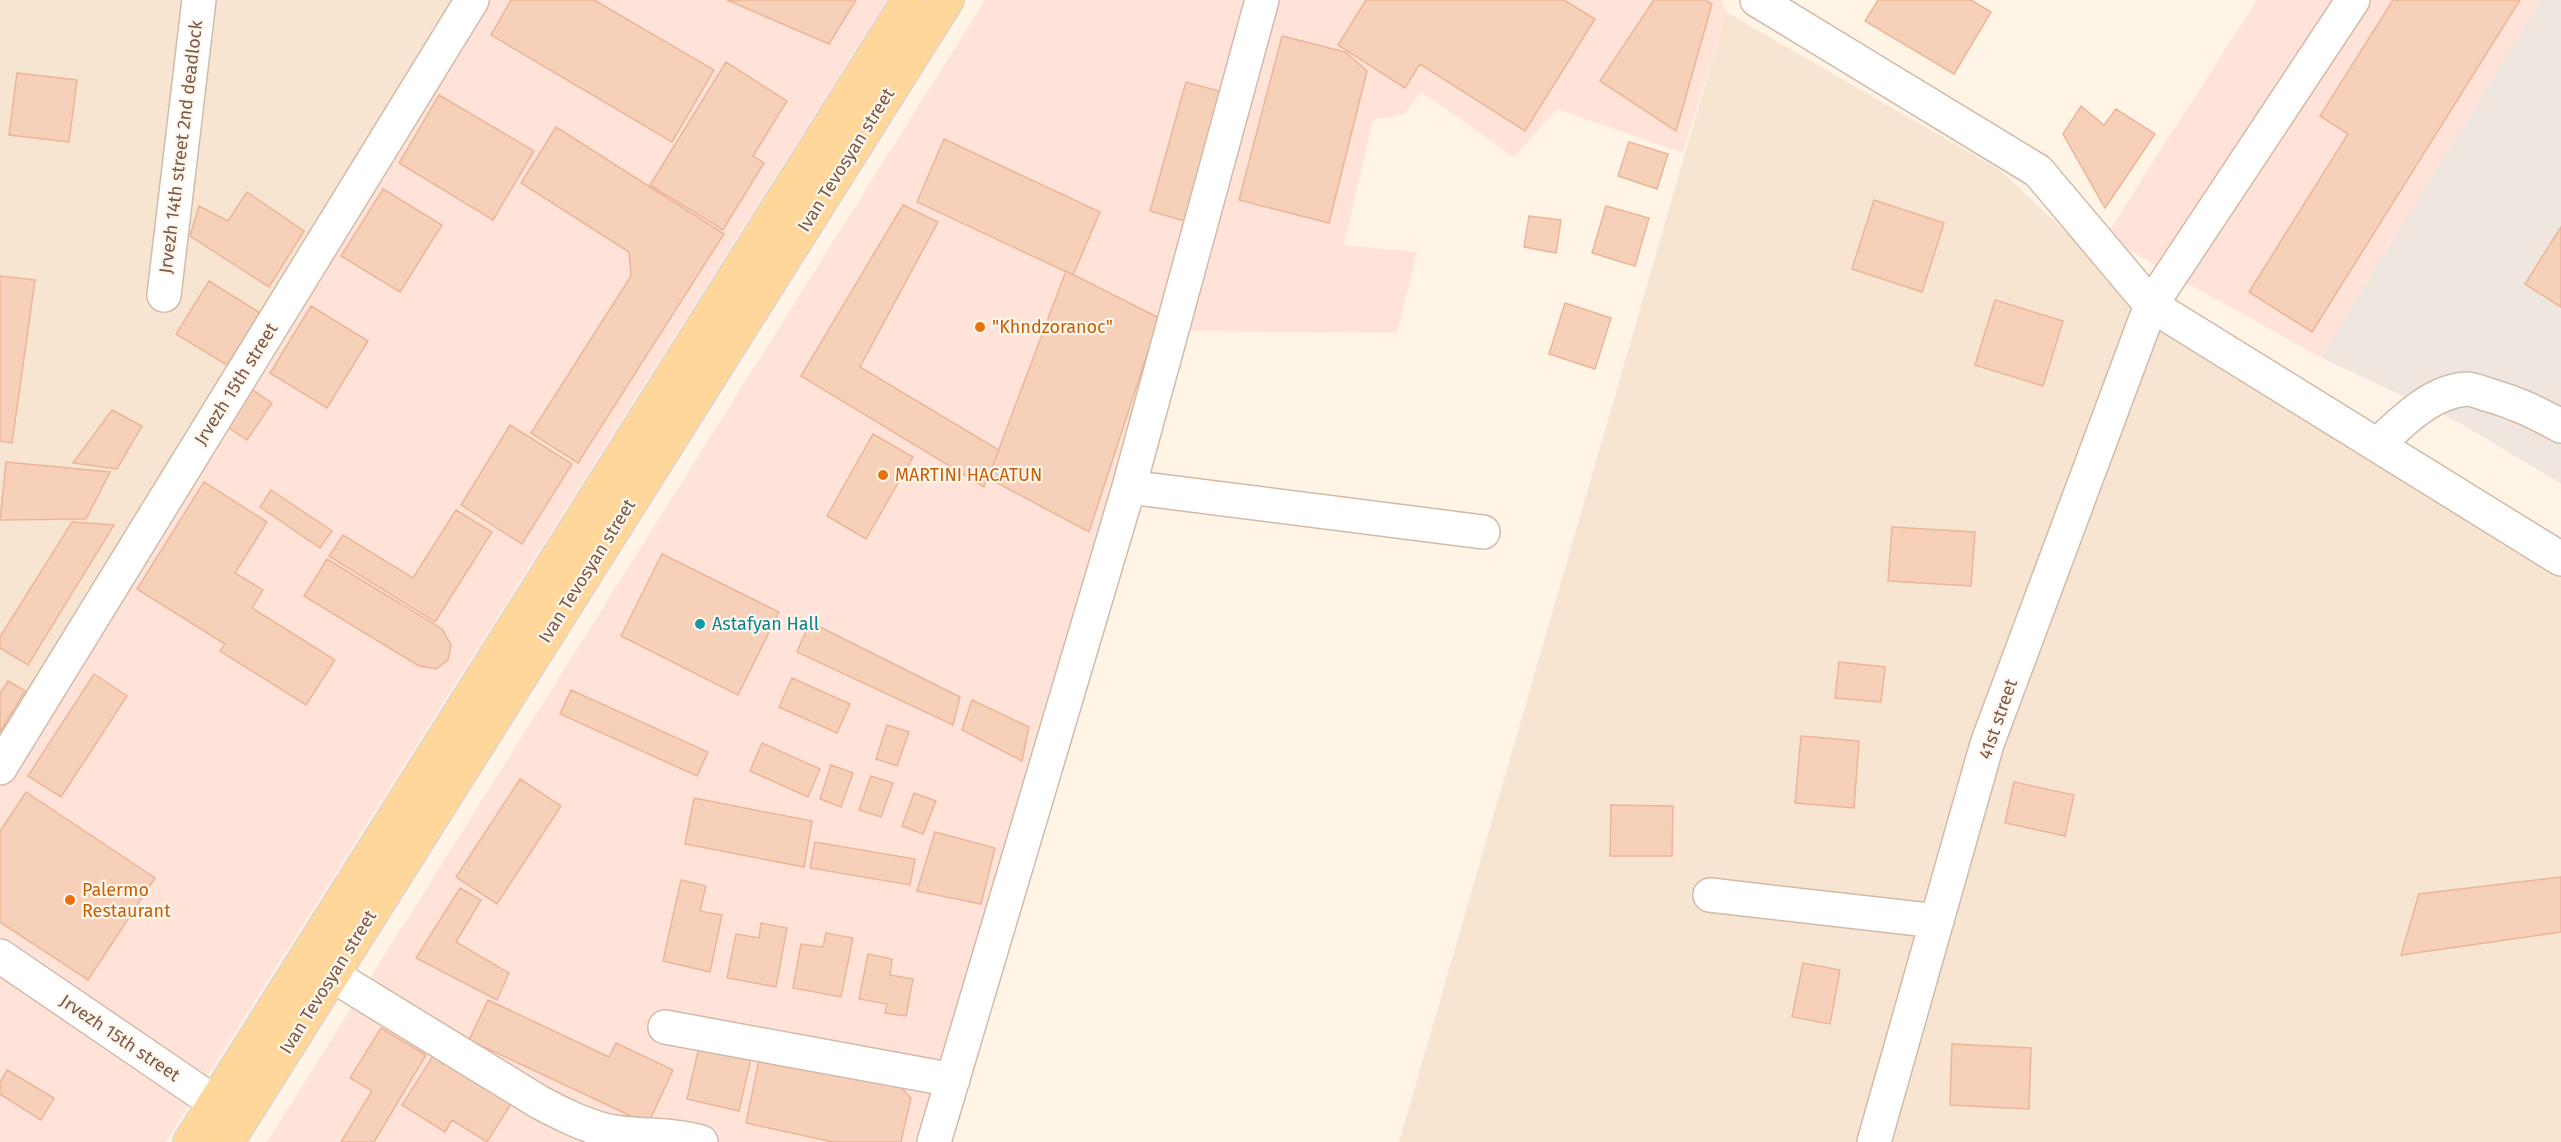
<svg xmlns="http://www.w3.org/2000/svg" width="2561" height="1142" viewBox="0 0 2561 1142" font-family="'Fira Sans',sans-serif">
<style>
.residential{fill:#f7e5d2}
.commercial{fill:#ffe3d8}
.industrial{fill:#eee6df}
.building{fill:#f7d0b9;stroke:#ecb597;stroke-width:1.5}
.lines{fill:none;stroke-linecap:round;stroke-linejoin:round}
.minor-casing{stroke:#d2baa9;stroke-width:36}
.major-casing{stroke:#ddd4cf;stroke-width:36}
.minor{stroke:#fff;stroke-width:33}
.major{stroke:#ffd79b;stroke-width:33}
.food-dot{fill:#e8710a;stroke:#fff7ed;stroke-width:2}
.culture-dot{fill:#0f9aa8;stroke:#fff7ed;stroke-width:2}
.labels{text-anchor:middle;stroke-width:4.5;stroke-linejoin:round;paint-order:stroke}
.street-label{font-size:18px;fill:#7b5846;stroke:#fff7ed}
.food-label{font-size:18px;fill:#c56008;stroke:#fff7ed;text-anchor:start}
.culture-label{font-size:18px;fill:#0d838f;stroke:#fff7ed;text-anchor:start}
</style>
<rect width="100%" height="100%" fill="#fff4e5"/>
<path class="residential" d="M0 0H455L0 741Z
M1726 12 2000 170 2160 321 2561 566V1142H1399Z"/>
<path class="commercial" d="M455 0H887L166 1142H0V741Z
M985 0H1721L1726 12 1683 153 1557 109 1514 157 1421 92 1404 114 1373 120 1344 245 1417 252 1397 333 1187 331 943 1142H267Z
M2257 0H2541L2320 357 2105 237Z"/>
<path class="industrial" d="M2541 0H2561V484L2460 423 2320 357Z"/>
<path class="building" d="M511 0H594L714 70 672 142 491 35Z
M727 0H856L829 44Z
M1366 0H1564L1595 19 1525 131 1420 64 1405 88 1338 45Z
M1654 0H1705L1712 4 1676 131 1600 81Z
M1878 0H1971L1991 12 1954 74 1865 21Z
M2393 0H2520L2312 332 2249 292 2348 134 2320 116Z
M1282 36 1345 52 1367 71 1329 223 1239 200Z
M726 62 787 101 753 156 764 163 723 230 650 185Z
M17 73 77 80 69 142 9 135Z
M1186 82 1222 92 1185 221 1150 211Z
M439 95 534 151 493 220 399 163Z
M2081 106 2104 125 2116 109 2155 134 2105 208 2063 134Z
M556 127 724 234 578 463 531 433 631 276 629 252 521 183Z
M944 139 1100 212 1073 275 917 202Z
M1629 142 1668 154 1657 189 1618 176Z
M383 189 442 225 400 292 341 256Z
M247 192 304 231 269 287 190 236 199 206 228 221Z
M1874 200 1944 223 1922 292 1852 269Z
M903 205 938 222 860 367 999 450 984 487 801 376Z
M1606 206 1649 218 1635 266 1592 253Z
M1529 216 1561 220 1556 253 1524 247Z
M2561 227V307L2525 284Z
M1066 271 1159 318 1089 532 988 478Z
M0 276 35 280 12 443 0 441Z
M209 281 260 313 227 365 176 334Z
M1995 300 2063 321 2043 386 1975 365Z
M1565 303 1611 318 1595 369 1549 354Z
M311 306 368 341 327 408 270 373Z
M251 389 272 403 247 440 226 426Z
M112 410 142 426 117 469 73 463Z
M510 425 572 464 522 544 461 505Z
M873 434 913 457 866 539 827 516Z
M6 462 110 472 86 519 0 520Z
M204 482 267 522 235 573 263 590 252 608 335 660 306 705 220 651 225 644 137 589Z
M271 490 332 531 320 548 260 507Z
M456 510 492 532 435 622 329 556 343 535 413 578Z
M72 522 114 525 28 665 0 648V637Z
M1892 527 1975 532 1971 586 1888 581Z
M662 554 779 612 738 695 621 636Z
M327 559 442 629 451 645 448 660 436 669 419 666 304 596Z
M810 622 960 697 953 725 797 652Z
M1839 662 1885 667 1881 702 1835 698Z
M94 674 127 696 61 797 28 776Z
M792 678 850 704 837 733 779 707Z
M8 681 25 691 0 732V694Z
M571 690 708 752 697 776 560 714Z
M972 700 1029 727 1022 761 962 730Z
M887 725 909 732 897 766 876 759Z
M1801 736 1859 741 1854 808 1795 803Z
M762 743 820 769 808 797 750 771Z
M831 765 853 773 841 807 820 799Z
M871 776 893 783 881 817 859 810Z
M520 779 561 806 497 904 456 877Z
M2014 782 2074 795 2065 836 2005 823Z
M26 792 155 878 88 980 0 922V831Z
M914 793 936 801 923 834 902 826Z
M694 798 812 821 804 867 685 844Z
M1611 805 1673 806 1672 856H1610Z
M935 832 995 848 981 904 917 891Z
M815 842 915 859 910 885 810 868Z
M2561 877V932L2401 955 2419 894Z
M681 880 706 886 700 911 722 915 710 972 663 961Z
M460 888 481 900 456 942 509 973 497 1000 416 958Z
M761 923 787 928 776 987 727 978 736 934 759 938Z
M826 933 853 938 841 997 793 988 801 944 823 947Z
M868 954 892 959 890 975 913 979 906 1016 885 1013 887 1004 859 999Z
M1803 963 1840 970 1830 1024 1792 1017Z
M488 1000 609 1057 616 1043 673 1070 648 1124 469 1040Z
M381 1028 426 1055 374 1142H341L372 1091 350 1078Z
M1952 1044 2031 1048 2029 1109 1950 1105Z
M699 1047 751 1058 739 1111 687 1099Z
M760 1055 894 1080 911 1098 901 1142H833L746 1123Z
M433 1056 511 1104 487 1142 452 1120 445 1132 402 1105Z
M7 1070 54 1098 41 1120 0 1094V1082Z"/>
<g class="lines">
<defs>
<path id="minor" d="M1757 0 2038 171 2151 305 2561 559
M164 295 199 0
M2377 445C2402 422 2430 392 2466 389 2473 389 2482 393 2489 395 2517 403 2535 412 2561 426
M1129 487 1483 532
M0 768 472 0
M1710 895 1937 921
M0 956 214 1102 240 1117
M332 975 539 1102C560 1113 581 1124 604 1130 636 1137 670 1133 701 1142
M665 1027 953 1080
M934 1142 1129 487 1262 0
M1874 1142 1987 744 2151 305 2353 0"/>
<path id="major" d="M190 1142 909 0
M227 1142 947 0"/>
</defs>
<use href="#minor" class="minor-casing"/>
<use href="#major" class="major-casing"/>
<use href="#minor" class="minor"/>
<use href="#major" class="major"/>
</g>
<g class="food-dot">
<circle cx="980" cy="327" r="6"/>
<circle cx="883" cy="475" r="6"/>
<circle cx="70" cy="900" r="6"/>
</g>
<circle class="culture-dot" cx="700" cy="624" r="6"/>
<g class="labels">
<g class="street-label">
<text transform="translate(181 147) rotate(-83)" y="6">Jrvezh 14th street 2nd deadlock</text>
<text transform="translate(846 160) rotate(-58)" y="6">Ivan Tevosyan street</text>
<text transform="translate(236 384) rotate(-58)" y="6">Jrvezh 15th street</text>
<text transform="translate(587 571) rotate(-58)" y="6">Ivan Tevosyan street</text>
<text transform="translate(1998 719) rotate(-71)" y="6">41st street</text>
<text transform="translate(328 982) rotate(-58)" y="6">Ivan Tevosyan street</text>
<text transform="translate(120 1038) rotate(34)" y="6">Jrvezh 15th street</text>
</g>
<g class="food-label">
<text x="992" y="333">"Khndzoranoc"</text>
<text x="895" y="481">MARTINI HACATUN</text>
<text x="82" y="896">Palermo<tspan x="82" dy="21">Restaurant</tspan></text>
</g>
<g class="culture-label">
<text x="712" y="630">Astafyan Hall</text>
</g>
</g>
</svg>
